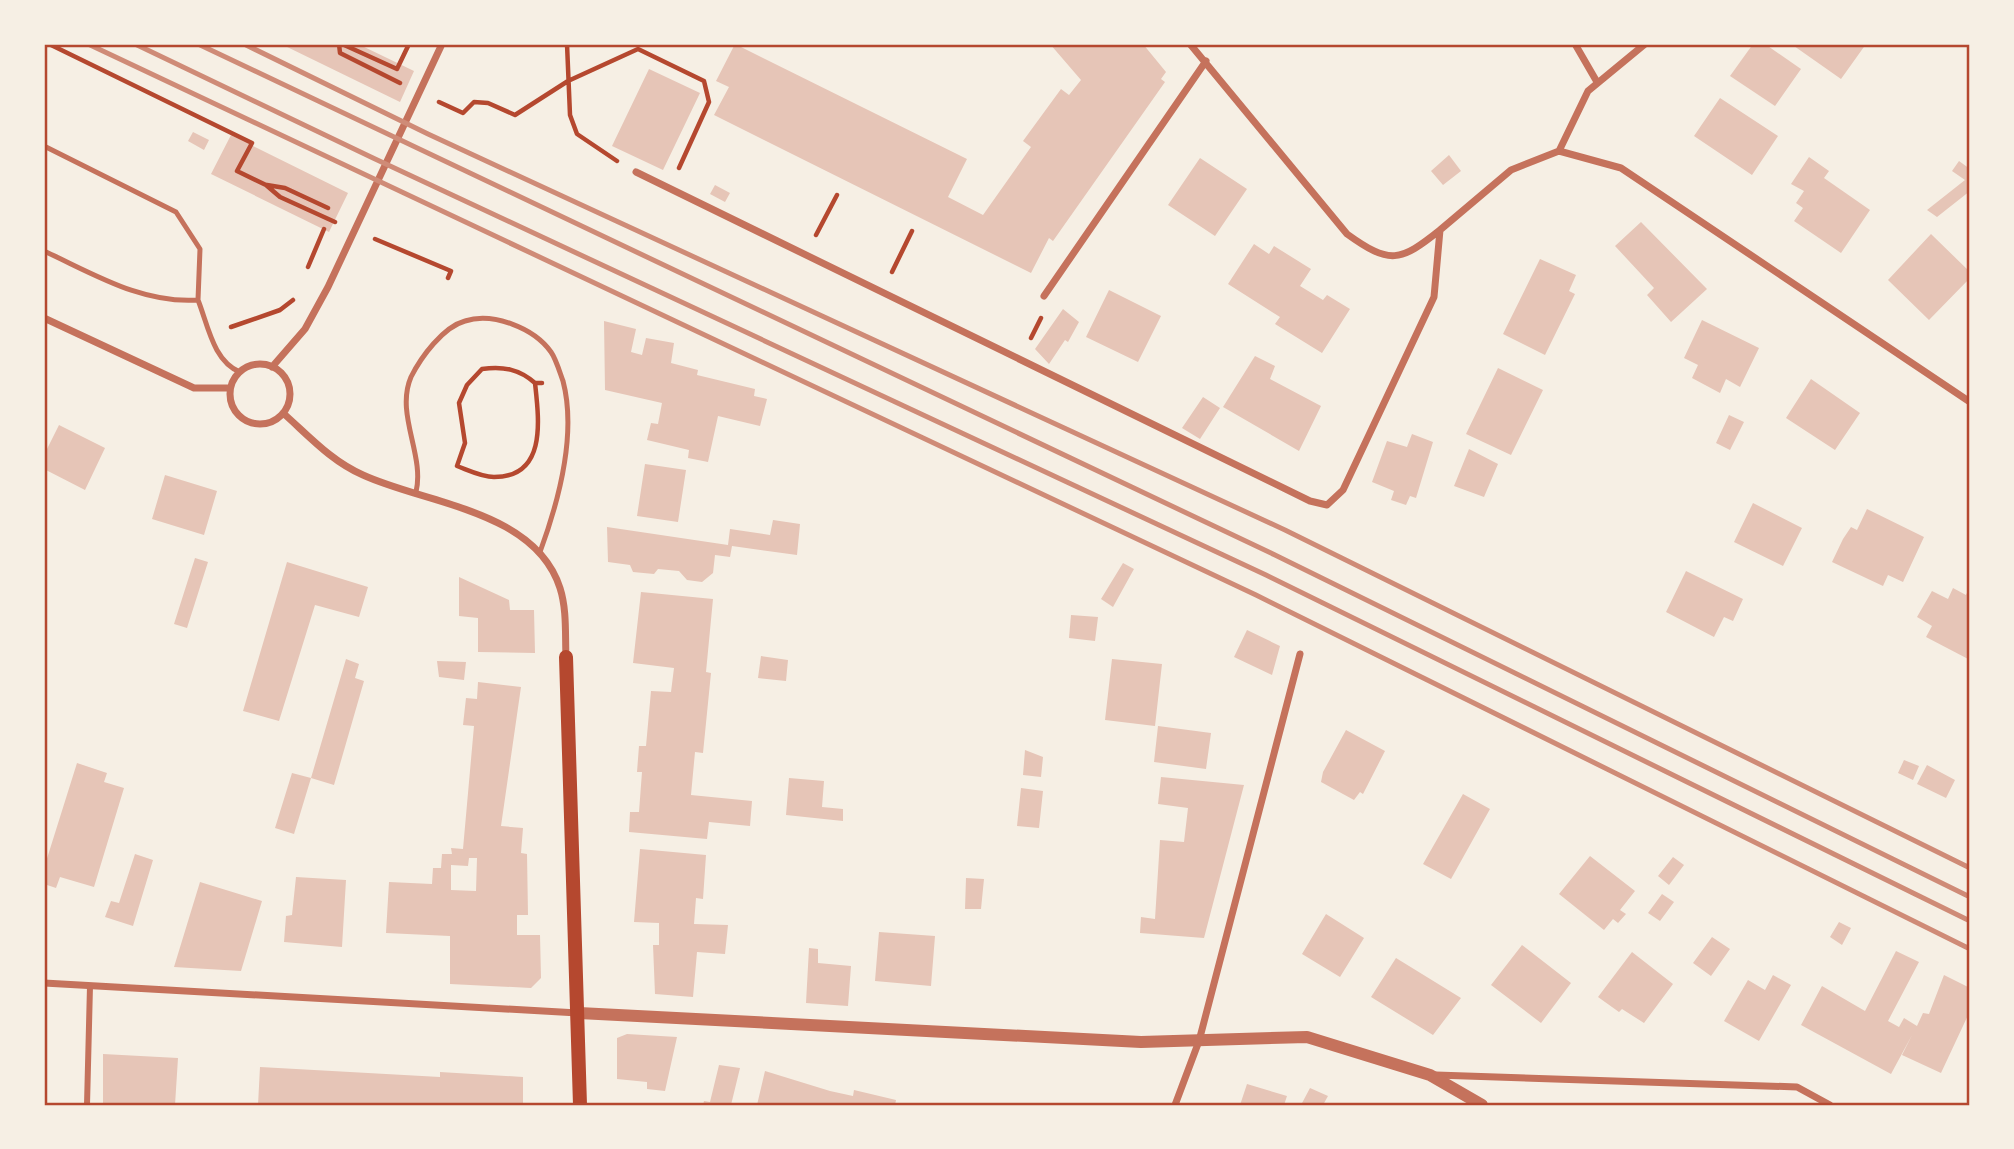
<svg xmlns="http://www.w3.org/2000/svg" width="2014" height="1149" viewBox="0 0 2014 1149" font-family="'Source Sans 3',sans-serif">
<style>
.building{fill:#e6c5b7;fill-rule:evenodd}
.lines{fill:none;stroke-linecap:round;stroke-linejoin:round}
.path{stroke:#b5482f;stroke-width:4.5}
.service{stroke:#c5725c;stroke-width:5}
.pedestrian{stroke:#c5725c;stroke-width:6}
.minor{stroke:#c5725c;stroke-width:7}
.tertiary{stroke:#c5725c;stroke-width:12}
.secondary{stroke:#b5482f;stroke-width:14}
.rail{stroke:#cf8b77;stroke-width:5}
.neatline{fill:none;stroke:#b5482f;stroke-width:2.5}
</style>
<rect width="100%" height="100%" fill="#f6efe4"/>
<path class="building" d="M281 44H358L414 71 400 102Z
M735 44 967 159 948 197 983 215 1031 147 1023 141 1061 89 1069 95 1081 80 1050 44H1143L1166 72 1161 79 1165 82 1053 241 1049 238 1031 273 714 115 729 87 716 81Z
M1753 44H1765L1801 69 1775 106 1730 76Z
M1796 44H1866L1841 79 1794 46Z
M649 69 700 93 663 170 612 146Z
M1720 98 1778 136 1752 175 1694 136Z
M193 132 209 140 204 150 188 141Z
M231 135 348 193 329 232 211 174Z
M1449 155 1461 171 1443 185 1431 171Z
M1809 157 1829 171 1824 178 1870 210 1841 253 1794 221 1803 208 1796 203 1804 191 1791 184Z
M1200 158 1247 189 1215 236 1168 205Z
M1959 161 1970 169V191L1937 217 1927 210 1965 180 1952 171Z
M715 185 730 193 725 202 710 194Z
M1641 222 1707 289 1671 322 1647 295 1654 288 1615 246Z
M1931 234 1970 272V278L1929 320 1888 280Z
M1254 244 1269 254 1274 246 1311 269 1300 286 1323 300 1327 295 1350 309 1322 353 1275 324 1280 317 1228 284Z
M1540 259 1576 275 1569 291 1575 294 1545 355 1503 334Z
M1109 290 1161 316 1138 362 1086 337Z
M1063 309 1079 322 1068 342 1065 340 1049 364 1035 349Z
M1702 320 1759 348 1740 387 1726 379 1720 393 1692 378 1698 365 1684 358Z
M604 321 636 329 631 352 642 355 646 338 674 343 671 363 698 370 697 375 755 389 754 396 767 399 760 426 718 416 708 462 688 458 689 450 647 440 651 423 658 424 662 403 605 390Z
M1255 356 1275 366 1270 379 1321 406 1299 451 1223 407Z
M1498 368 1543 390 1511 455 1466 434Z
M1811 379 1860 413 1835 450 1786 418Z
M1203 397 1220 408 1200 439 1182 428Z
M1729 415 1744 422 1730 450 1716 443Z
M59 425 105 448 85 490 44 469V455Z
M1412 434 1433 442 1416 498 1410 496 1406 505 1391 500 1394 491 1372 482 1387 441 1407 447Z
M1469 449 1498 464 1484 497 1454 486Z
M645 464 686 470 678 522 637 516Z
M165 475 217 491 204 535 152 519Z
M1753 503 1802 528 1783 566 1734 542Z
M1867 509 1924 537 1903 582 1888 575 1883 586 1832 562 1843 539 1851 527 1857 530Z
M773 520 800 524 797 555 732 546 730 557 715 555 713 573 702 582 687 580 679 571 658 569 654 574 633 572 630 565 608 562 607 527 728 545 730 529 770 535Z
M195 558 208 562 187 628 174 624Z
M287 562 368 587 359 617 315 605 279 721 243 711Z
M1123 563 1134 569 1113 607 1101 599Z
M1686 571 1743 599 1733 621 1724 617 1714 637 1666 612Z
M459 577 509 600 510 610H534L535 653 478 652V618L459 616Z
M1970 586V660L1926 637 1932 626 1917 617 1932 591 1948 599 1953 588 1966 595Z
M641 592 713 599 706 672 711 673 703 753 695 752 691 795 752 801 750 826 709 822 707 839 629 832 630 812H639L642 772H637L639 746H646L651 691 671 692 674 668 633 663Z
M1071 615 1098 617 1095 641 1069 638Z
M1247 630 1280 646 1272 675 1234 657Z
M761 656 788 660 786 681 758 678Z
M346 659 359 664 355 678 364 681 334 785 311 778Z
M1112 659 1162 664 1155 726 1105 720Z
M437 661 466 662 464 680 439 677Z
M478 682 521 687 501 826 523 828 521 853 527 854 528 915H517V935H540L541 978 531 988 450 984V936L386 933 389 882 432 884 433 868H441L442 854H452L451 848 463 849 474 726 463 725 466 698 477 699ZM469 858H477L476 891 451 890V865L468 866Z
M1158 726 1211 733 1206 769 1154 762Z
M1346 730 1385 751 1363 794 1360 792 1354 800 1321 782 1323 772Z
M1025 750 1043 757 1041 777 1023 775Z
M1904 760 1919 766 1913 780 1898 773Z
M77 763 107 773 104 782 124 788 94 887 60 877 56 888 44 884V868Z
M1927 765 1955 780 1946 798 1917 784Z
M292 773 311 778 294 834 275 828Z
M1161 777 1244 785 1204 938 1140 933 1141 917 1155 919 1160 840 1184 842 1188 808 1158 804Z
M789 778 824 781 822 807 843 809V821L786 815Z
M1021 788 1043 791 1039 828 1017 826Z
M1463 794 1490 809 1451 879 1423 864Z
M640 849 706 855 703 899 696 898 694 924 728 925 725 954 697 952 693 997 655 994 653 945H659V923L634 922Z
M135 854 153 860 133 926 105 917 111 901 119 903Z
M1590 856 1635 891 1620 910 1626 914 1618 923 1613 919 1604 930 1559 894Z
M1673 857 1684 865 1669 885 1658 876Z
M296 877 346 880 342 947 284 942 286 916 292 915Z
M966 878 984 879 981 909H965Z
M200 882 262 901 241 971 174 967Z
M1662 894 1674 902 1660 921 1648 913Z
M1326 914 1364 938 1340 977 1302 954Z
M1839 922 1851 928 1842 945 1830 937Z
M879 932 935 936 931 986 875 981Z
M1712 937 1730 949 1711 976 1693 963Z
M1522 945 1571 983 1541 1023 1491 985Z
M809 948 818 949V963L851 966 848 1006 806 1003Z
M1896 951 1919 962 1888 1021 1899 1027 1904 1018 1917 1026 1923 1013 1929 1014 1944 975 1970 988V1011L1941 1073 1902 1055 1912 1035 1891 1074 1801 1025 1822 986 1865 1011Z
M1632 952 1673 984 1644 1023 1622 1009 1619 1012 1598 997Z
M1396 958 1461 998 1433 1035 1371 997Z
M1773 975 1791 985 1759 1041 1724 1021 1748 980 1765 990Z
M627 1034 677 1037 665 1091 647 1089V1082L617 1079V1038Z
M103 1054 178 1058 175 1105H103Z
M719 1065 740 1068 731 1105H703L704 1101 710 1102Z
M260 1067 440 1077V1072L523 1077V1105H258Z
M765 1071 830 1091 853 1096 854 1090 896 1100 895 1105H757Z
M1247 1084 1287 1096 1284 1105H1240Z
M1310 1088 1328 1096 1323 1105H1301Z"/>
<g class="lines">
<path class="path" d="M49 44 252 143 237 171 266 185 280 197 335 222
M339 44 340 53 400 83
M342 44 397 69 409 44
M567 44 570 115 577 134 617 161
M439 102 463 113 474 102 488 103 515 115 568 81 638 49 704 81 709 102 679 168
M267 185 285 188 328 208
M816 235 837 195
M375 239 451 271 448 278
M308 267 324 229
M892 272 912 231
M231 327 280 310 293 300
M1031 338 1041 318
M535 383C539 420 547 477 494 477 482 477 468 470 457 466L465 443 459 403 467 385 482 369C503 366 519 369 535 383H542"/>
<path class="service" d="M44 146 176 212 200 249 198 300C142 304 94 274 44 251
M198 300C208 325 213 361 240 372
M416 492C425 455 395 414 411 377 421 357 443 327 465 321 493 312 534 328 551 352 556 359 560 373 563 381 577 434 558 503 540 552"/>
<path class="pedestrian" d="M87 1105 90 986"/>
<path class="minor" d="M1190 44 1347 234C1390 265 1400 262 1440 230
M1575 44 1597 82
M1559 151 1621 168 1970 402
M636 172 1310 501 1327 505 1343 490 1434 297 1440 230 1511 170 1559 151 1588 91 1645 44
M1044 296 1206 61
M44 318 194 388H230
M230 394a30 30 0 1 1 60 0a30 30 0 1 1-60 0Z
M272 367 305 329 328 287 442 44
M283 413C309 436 331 461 363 475 426 504 535 510 560 588 567 610 565 634 566 657
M44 983 578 1013
M1436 1075 1797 1087 1830 1105
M1175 1105 1199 1041 1300 654"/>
<path class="tertiary" d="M579 1013 1141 1042 1307 1037 1430 1075 1482 1105"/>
<path class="secondary" d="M566 657 580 1105"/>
<path class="rail" d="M88 44 1256 595 1970 949
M135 44 373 158 1266 575 1970 921
M198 44 1275 555 1970 897
M244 44 428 134 1285 530 1970 868"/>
</g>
<rect width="2014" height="1149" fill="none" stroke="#f6efe4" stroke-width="91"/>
<rect x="46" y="46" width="1922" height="1058" class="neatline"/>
</svg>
